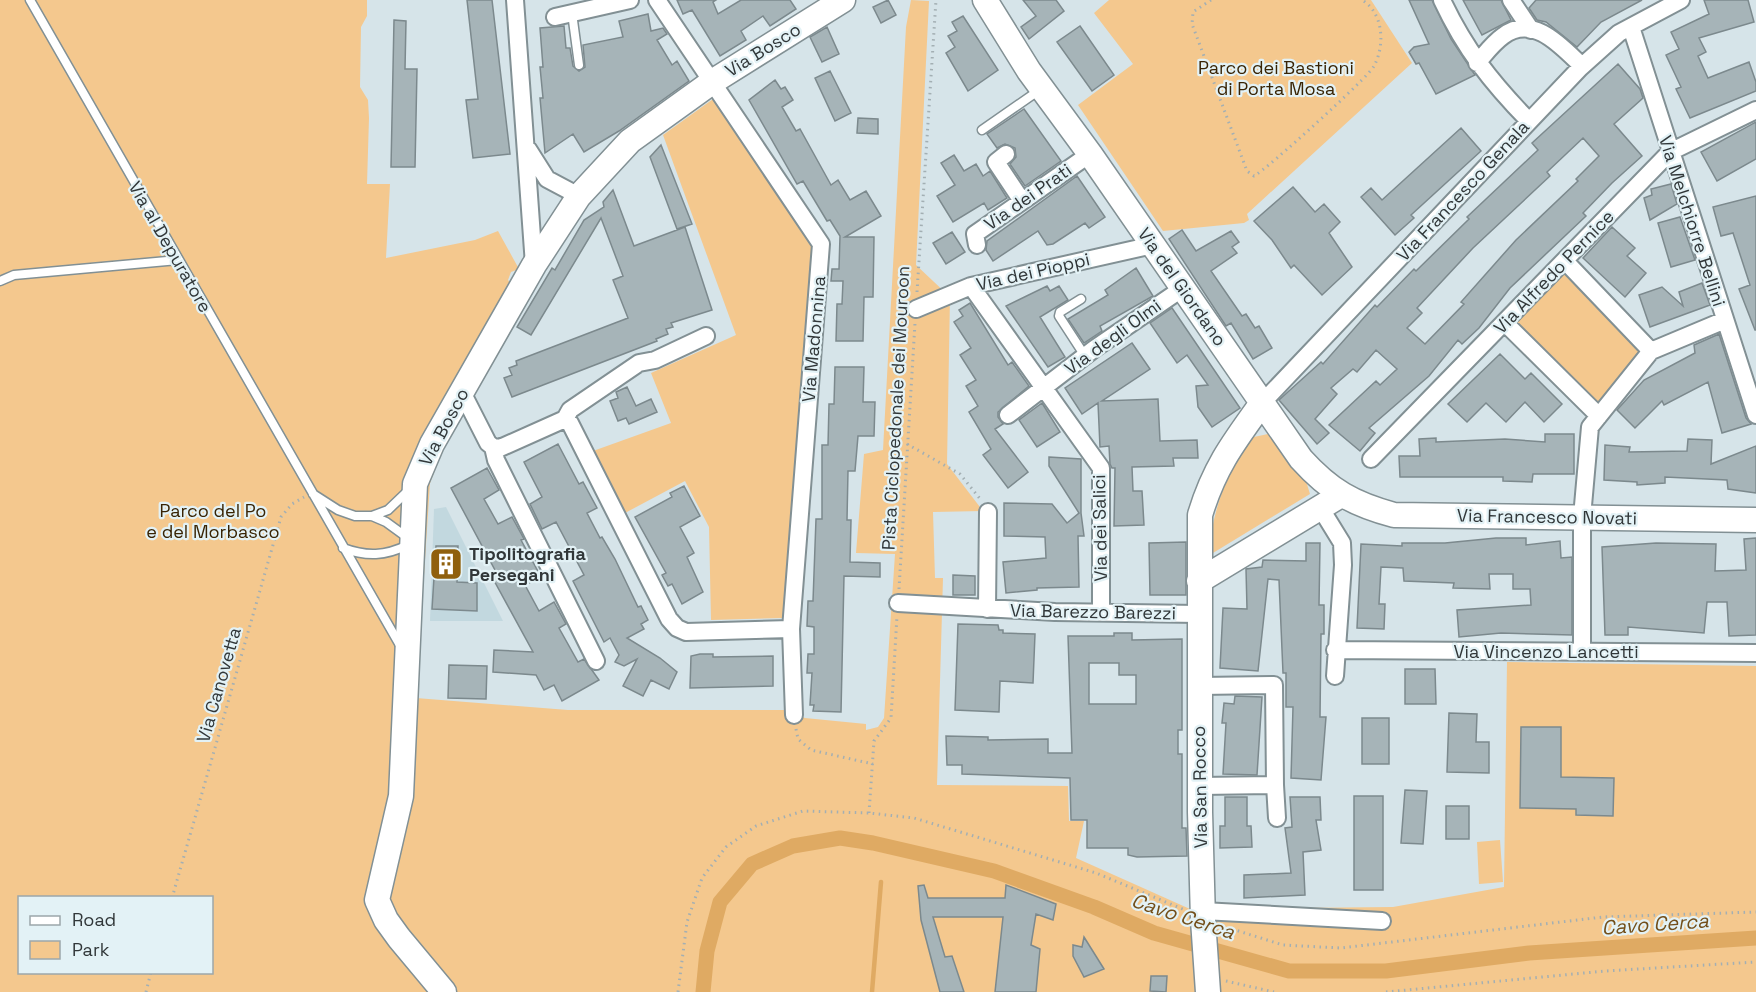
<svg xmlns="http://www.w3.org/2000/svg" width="1756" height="992" viewBox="0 0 1756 992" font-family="'Space Grotesk',sans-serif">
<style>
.built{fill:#c2d8df}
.green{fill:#f4c88e;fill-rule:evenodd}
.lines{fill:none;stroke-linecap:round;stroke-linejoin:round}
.stream{stroke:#dfaa63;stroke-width:4.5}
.canal{stroke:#dfaa63;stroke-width:15}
.building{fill:#a6b4b8;stroke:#7c898d;stroke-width:1.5;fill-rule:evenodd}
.lane-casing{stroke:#829094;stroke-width:11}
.street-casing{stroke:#829094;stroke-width:20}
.secondary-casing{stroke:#829094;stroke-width:27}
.path{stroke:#a3afb3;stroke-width:3;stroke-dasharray:1.5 4.5;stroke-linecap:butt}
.lane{stroke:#fff;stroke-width:8}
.street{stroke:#fff;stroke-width:16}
.secondary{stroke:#fff;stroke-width:24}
.labels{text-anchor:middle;stroke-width:4.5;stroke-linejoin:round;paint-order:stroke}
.street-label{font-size:18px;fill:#313739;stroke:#e3f2f6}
.park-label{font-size:18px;fill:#392404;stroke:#e3f2f6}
.poi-label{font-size:18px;font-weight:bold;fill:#313739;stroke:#e3f2f6;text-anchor:start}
.water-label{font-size:20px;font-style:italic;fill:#734f1a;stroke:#e3f2f6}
</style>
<rect width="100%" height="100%" fill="#d6e4e9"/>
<path class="built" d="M446 507 503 621H430L434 509Z"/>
<path class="green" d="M0 0H367V16L361 27 360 87 368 100 369 118 367 184H390L386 258 475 240 498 231 519 269 511 272 508 280 513 287 428 441 444 447 430 483 416 698 568 710H787L805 718 866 724V730L878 727 884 718 895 554 856 553 864 454 883 450 906 27 911 0 929 1 916 265 950 297 947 464 983 511 933 512 935 578H943L937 785 1068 786 1069 821H1084L1076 858 1190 909 1393 907 1504 887 1507 662 1756 666V992H0ZM20 898H212V972H20Z
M1109 0H1371L1412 63 1247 214 1249 220 1244 223 1163 231 1078 105 1133 64 1094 13Z
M713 99 814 246 783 618 711 620 709 527 685 481 625 513 593 451 671 423 651 373 736 335 663 135Z
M1567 268 1646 350 1599 404 1515 322Z
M1268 434 1306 481 1310 494 1208 556C1213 509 1225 478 1249 438Z
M1500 840 1503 882 1479 884 1477 842Z"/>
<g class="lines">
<path class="stream" d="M872 992 881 882"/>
<path class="canal" d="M703 992 707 951 720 902 752 864 793 846 840 838 873 843 994 871 1094 907 1154 933 1289 971H1386L1529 953 1756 938"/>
</g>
<path class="building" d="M467 0H492L510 154 473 158 466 100 478 99Z
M677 0H716L713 2 718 14 741 0H790L796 9 770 26 763 16 741 31 746 40 720 56 692 10 683 14Z
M888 0 896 15 881 23 873 7Z
M1023 0H1056L1064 11 1029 39 1021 27 1036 16Z
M1409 0H1432L1451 39 1475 75 1436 94 1419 63 1416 64 1409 52 1414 47 1429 44Z
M1463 0H1501L1511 20 1482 35Z
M1536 0H1642L1601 22 1577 47 1546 22 1537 20 1529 8Z
M1704 0H1748L1754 22 1699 38 1706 52 1698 56 1708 78 1749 62 1756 82V91L1690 118 1676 89 1681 87 1666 55 1679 49 1671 32 1709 14Z
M648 14 651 31 663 28 667 34 657 40 672 65 677 61 689 81 619 131 584 152 573 134 545 153 540 98H543L540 67H543L540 28 564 26 566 48H570L573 66 579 71 585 67 583 45 623 37 619 21Z
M963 16 998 70 968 91 946 53 955 47 948 36 957 31 952 22Z
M394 20 406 21 405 69H417L415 167H391Z
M1080 26 1114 75 1092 91 1057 42Z
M827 27 839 54 822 62 810 37Z
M1618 64 1640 89 1643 98 1614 124 1642 156 1612 183 1583 213 1586 216 1510 288 1479 328 1462 344 1458 340 1429 376 1369 428 1375 433 1360 451 1329 425 1376 381 1380 385 1397 369 1376 350 1357 372 1353 369 1331 388 1337 394 1315 419 1329 433 1317 444 1279 400 1321 362 1323 364 1375 305 1377 307 1414 269 1416 271 1469 219 1467 217 1538 150 1532 143ZM1583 138 1599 156 1576 179 1578 181 1516 240 1461 302 1464 304 1425 344 1407 328 1422 313 1417 308 1473 248 1550 176 1547 172Z
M830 71 851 113 835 121 815 78Z
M775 80 781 89 785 87 793 100 782 107 796 131 800 129 831 185 838 180 850 200 866 191 881 216 845 237H874L873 297H864L863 341H836L837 304H842L843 281H831L832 269H839L840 236 830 220 827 221 803 181 797 184 749 100Z
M1024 109 1061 161 1025 186 1010 164 1016 157 1015 148 1005 144 997 148 987 134Z
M858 118 878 119V134L857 133Z
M1756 122V159L1717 181 1701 152Z
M1461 128 1481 151 1411 215 1414 218 1395 235 1361 197 1371 188 1382 200Z
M661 145 692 224 677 229 650 157Z
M954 155 964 171 976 164 983 176 990 171 1007 198 988 210 984 203 953 222 937 196 955 185 941 163Z
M1077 176 1105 217 1089 228 1085 223 1053 244 1047 245 1038 231 993 261 986 250 987 241Z
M1671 184 1677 204 1650 220 1644 198 1652 195 1651 189Z
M1293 187 1315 212 1324 204 1340 222 1329 233 1352 267 1322 295 1294 265 1291 268 1272 240 1254 221Z
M613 190 634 246 685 227 712 310 671 323 673 327 666 329 668 334 656 339 657 341 512 397 504 378 512 375 509 368 517 365 516 361 628 318 613 280 623 276 601 218 531 335 517 327 552 268 555 270 584 220 604 207 603 202Z
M1756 196V330H1755L1739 289 1750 285 1733 233 1721 236 1713 207Z
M1680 217 1695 260 1671 267 1658 223Z
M1612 227 1635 248 1627 256 1646 273 1625 297 1583 258Z
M1182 230 1196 251 1231 231 1239 242 1232 247 1237 253 1211 271 1242 316 1246 314 1255 328 1259 326 1272 348 1253 359 1231 323 1226 326 1169 239Z
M952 232 965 252 946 264 933 243Z
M1136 268 1153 296 1100 326 1102 331 1084 343 1068 319 1108 295 1105 290Z
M1702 283 1710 305 1650 327 1639 295 1662 287 1683 306 1679 292Z
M1047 286 1050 291 1059 286 1068 300 1040 317 1065 357 1048 367 1006 306Z
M970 303 1008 365 1012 362 1029 386 998 412V417L1003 424 995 429 1028 472 1008 488 983 455 991 449 969 412 978 406 966 386 976 380 960 355 971 348 954 322 963 316 959 310Z
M1172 308 1240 408 1212 427 1198 407 1196 386 1208 385 1187 355 1177 363 1150 323Z
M1719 334 1746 418 1751 424 1722 433 1708 382 1664 405 1662 401 1635 428 1617 410 1644 380 1695 353 1694 345Z
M1132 343 1150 369 1102 401 1158 399 1160 441 1197 440 1198 458H1173L1174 466 1132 467 1133 491H1142L1144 525 1114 526 1115 468H1112L1110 464 1109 446 1100 447 1098 403 1082 414 1065 388Z
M1500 354 1525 379 1531 373 1562 404 1544 422 1525 402 1506 422 1486 403 1467 422 1448 404Z
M835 367H864L863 402H875L874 436H858L855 471H848L847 520H851L850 562 880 563V577L844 576 841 712 813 711 814 705H810L812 673H807L808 654H814V627L807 626 808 601H813L816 519H822V445H828L829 404H834Z
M627 387 636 406 651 399 657 412 629 424 626 418 618 421 610 401 618 398 616 392Z
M1042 403 1060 432 1037 447 1019 420Z
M1545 434H1574V474H1533L1532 482 1503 481V477H1400L1399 456H1420L1419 439 1436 438V442L1505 439 1545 442Z
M1688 439 1712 440 1711 464 1756 446V493L1728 489 1727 480 1665 477V483L1637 485V482L1604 480 1605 445 1630 447 1629 452 1687 451Z
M558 444 579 484 583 482 597 508 587 513 600 538 602 537 615 559 638 607 641 606 648 620 641 624 644 629 627 638 660 658 677 672 669 689 651 680 643 696 623 686 637 659 624 666 615 662 619 655 610 638 604 642 573 581 584 575 556 522 542 529 530 504 542 497 524 462Z
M1049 457 1081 459V513L1084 536H1078L1079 587 1037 588V590L1006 593 1003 562 1046 558 1045 537 1004 536V503L1052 504 1067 523 1079 513 1049 466Z
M487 468 499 490 484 499 498 524 512 517 524 539 521 540 541 577 525 585 539 611 554 602 566 624 559 628 578 662 584 659 599 680 562 701 554 685 544 690 536 675 493 672 494 650 533 652 491 575 496 572 451 488Z
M684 486 700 516 680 527 694 553 687 557 703 592 682 604 672 584 668 586 662 575 666 573 635 517 672 497 670 493Z
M1496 538H1526V545L1560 541 1561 558 1572 557V635L1501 633 1459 637 1457 610 1531 605 1530 589H1513V574H1489L1490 589 1453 588 1454 583 1404 581 1403 568 1381 567 1379 604H1385L1384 629 1357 628 1361 544 1402 546V543H1445Z
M1756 538V635L1729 636 1727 602H1707L1704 633 1628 627V635H1605L1602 547 1656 543 1716 544 1715 571 1746 570 1744 539Z
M1186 542V595H1150L1149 543Z
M1306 543H1320L1319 605H1324V634H1321L1320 717H1326L1321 780 1291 778 1293 707H1286V673H1283L1279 580 1268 579 1258 671 1220 668 1223 608 1247 609 1246 569 1262 567 1263 560 1306 561Z
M436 546H458L457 582 477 583V611L432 609Z
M953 575 975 576V595H953Z
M958 624 998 625 999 630H1003V633L1035 634 1033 683 1000 681 999 712 955 710Z
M1114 633H1132V640L1182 639V730H1178V754H1182V828H1186L1187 856 1137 857 1128 855V848H1087V820H1071L1070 778 962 774V765H947L946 736 988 737V740L1048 739V753H1072L1068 636H1114ZM1089 663H1119V675H1136V704H1089Z
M700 654H713V657L773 656V686L690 688 691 656Z
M449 665 487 666 486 699 448 698Z
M1405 669H1435L1436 704H1405Z
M1235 696 1262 697 1257 775 1223 774 1226 723H1222L1224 703 1234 704Z
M1449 713 1477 714 1476 742H1489V773L1447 772Z
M1362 718H1389V764H1362Z
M1521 727H1561V777L1614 778 1613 816 1576 815V809L1520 808Z
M1405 790 1427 791 1423 844 1401 843Z
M1354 796H1383V890H1354Z
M1225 797H1247V826H1251L1252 847 1220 848V826H1225Z
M1290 797H1320L1321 820H1316L1321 850 1303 852 1305 895 1244 898V875L1291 873 1285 828 1292 827Z
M1446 806H1469V839H1446Z
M924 885 928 898H1005L1006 885 1056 904 1053 920 1036 914 1031 945 1040 949 1036 992H995L1003 917H933L945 957 952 956 964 992H940L921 920 918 886Z
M1084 937 1104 969 1084 977 1073 956V945L1082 947Z
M1151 976H1167L1166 992 1150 991Z"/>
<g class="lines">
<defs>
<path id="lane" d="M30 0 401 647
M572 13 579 65
M982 130 1041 89
M0 281 14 275 178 260
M1081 299 1060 312 1059 316 1085 356
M313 494 338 510 355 516H372L386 522 408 538
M372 516 388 510 411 488
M343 548C367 557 385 556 408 545"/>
<path id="street" d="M515 0 534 265
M1442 0C1465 49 1491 82 1529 121
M1511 0 1531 30
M555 17 630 0
M1631 27 1756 415
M1477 63C1485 54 1493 43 1503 36 1533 13 1562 47 1582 66
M528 149 547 179 579 196
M1006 154 996 162 1022 201
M977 245 975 234 1090 154
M1565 261 1651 351
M971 286 1101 468V613
M916 309 971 286 1153 245
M1505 323 1599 416
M462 392 488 443 493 447 496 460 596 661
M1262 403 1580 68 1619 33 1681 0
M1008 415 1094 349 1183 288
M565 419 570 423 669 619 677 628 686 632 791 629 821 244 657 0
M493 447 500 448 565 419 570 410 639 363 655 360 706 336
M1371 459 1670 152 1756 110
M1318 509 1326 517 1342 543 1343 565 1335 676
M898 603 1055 612 1199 614
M987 609 988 512
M791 629 794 715
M1335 650 1756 653
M1582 652V517L1590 427 1651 351 1725 320
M1199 686 1274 685 1275 785 1200 786
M1275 785 1277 818
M1203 911 1382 921"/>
<path id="secondary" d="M985 0 1029 71 1090 154 1301 459C1330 491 1353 504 1394 515L1756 520
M1199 581 1341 495
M444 992 399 938 386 920 377 900 401 796 415 484 432 444 534 265 579 196 630 141 712 82 843 0
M1208 992 1203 920 1200 812V515C1214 468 1233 443 1262 403"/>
</defs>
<use href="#lane" class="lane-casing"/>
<use href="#street" class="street-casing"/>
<use href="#secondary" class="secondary-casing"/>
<path class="path" d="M1211 0 1193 12 1192 24 1247 171 1254 176C1266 170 1369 77 1374 66 1385 46 1384 13 1362 0
M917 292 936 0
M907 444 960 474 981 500
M899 589 915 323
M796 729 798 739 811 750 873 764
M869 813 874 741 891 718 897 616
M172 898 281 517 292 504 304 497
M1232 929 1283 945 1341 948 1603 917 1756 912
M1226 981 1274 992
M146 992 151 972
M678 992 687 922 702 878 726 847 756 826 803 811 869 813 914 818 1096 873 1185 910
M1386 992 1605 971 1756 962"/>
<use href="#lane" class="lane"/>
<use href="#street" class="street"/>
<use href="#secondary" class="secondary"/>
</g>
<defs>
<symbol id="building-square" viewBox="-11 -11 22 22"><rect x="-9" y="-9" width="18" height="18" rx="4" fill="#90600d" stroke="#e3f2f6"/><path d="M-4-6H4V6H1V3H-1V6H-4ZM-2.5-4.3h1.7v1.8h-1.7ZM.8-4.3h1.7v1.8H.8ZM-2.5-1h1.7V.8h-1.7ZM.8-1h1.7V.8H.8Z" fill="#fff"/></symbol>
</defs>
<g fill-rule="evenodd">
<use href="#building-square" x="427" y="545" width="38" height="38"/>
</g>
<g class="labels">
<g class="street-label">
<text transform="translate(763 50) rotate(-32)" y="6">Via Bosco</text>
<text transform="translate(1463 191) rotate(-47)" y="6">Via Francesco Genala</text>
<text transform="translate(1028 197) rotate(-35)" y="6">Via dei Prati</text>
<text transform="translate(1692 221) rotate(72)" y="6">Via Melchiorre Bellini</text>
<text transform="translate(170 247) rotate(60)" y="6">Via al Depuratore</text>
<text transform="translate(1033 272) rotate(-13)" y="6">Via dei Pioppi</text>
<text transform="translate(1554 272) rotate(-46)" y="6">Via Alfredo Pernice</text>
<text transform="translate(1182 287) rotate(55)" y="6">Via del Giordano</text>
<text transform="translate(1113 337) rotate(-36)" y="6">Via degli Olmi</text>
<text transform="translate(814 339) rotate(-85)" y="6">Via Madonnina</text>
<text transform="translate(896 408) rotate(-87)" y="6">Pista Ciclopedonale dei Mouroon</text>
<text transform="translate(444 427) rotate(-62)" y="6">Via Bosco</text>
<text transform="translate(1547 517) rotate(1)" y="6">Via Francesco Novati</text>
<text transform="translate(1100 528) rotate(-91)" y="6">Via dei Salici</text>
<text transform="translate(1093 612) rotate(1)" y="6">Via Barezzo Barezzi</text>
<text x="1546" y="658">Via Vincenzo Lancetti</text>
<text transform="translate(219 685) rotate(-74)" y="6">Via Canovetta</text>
<text transform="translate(1200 787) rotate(-91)" y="6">Via San Rocco</text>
</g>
<g class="park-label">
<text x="1276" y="74">Parco dei Bastioni<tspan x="1276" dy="21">di Porta Mosa</tspan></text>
<text x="213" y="517">Parco del Po<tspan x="213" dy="21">e del Morbasco</tspan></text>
</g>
<g class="poi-label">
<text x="469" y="560">Tipolitografia<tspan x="469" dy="21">Persegani</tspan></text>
</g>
<g class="water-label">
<text transform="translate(1183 916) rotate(18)" y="7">Cavo Cerca</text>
<text transform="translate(1655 924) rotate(-4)" y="7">Cavo Cerca</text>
</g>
</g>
<rect x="18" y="896" width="195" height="78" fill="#e3f2f6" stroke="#9ca7aa" stroke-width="1.5"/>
<rect x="30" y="916" width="30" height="9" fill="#ffffff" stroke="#9ca7aa" stroke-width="1.5"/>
<text x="72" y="926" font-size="18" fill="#313739">Road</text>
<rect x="30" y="941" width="30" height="18" fill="#f4c88e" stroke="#9ca7aa" stroke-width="1.5"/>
<text x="72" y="956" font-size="18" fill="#313739">Park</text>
</svg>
